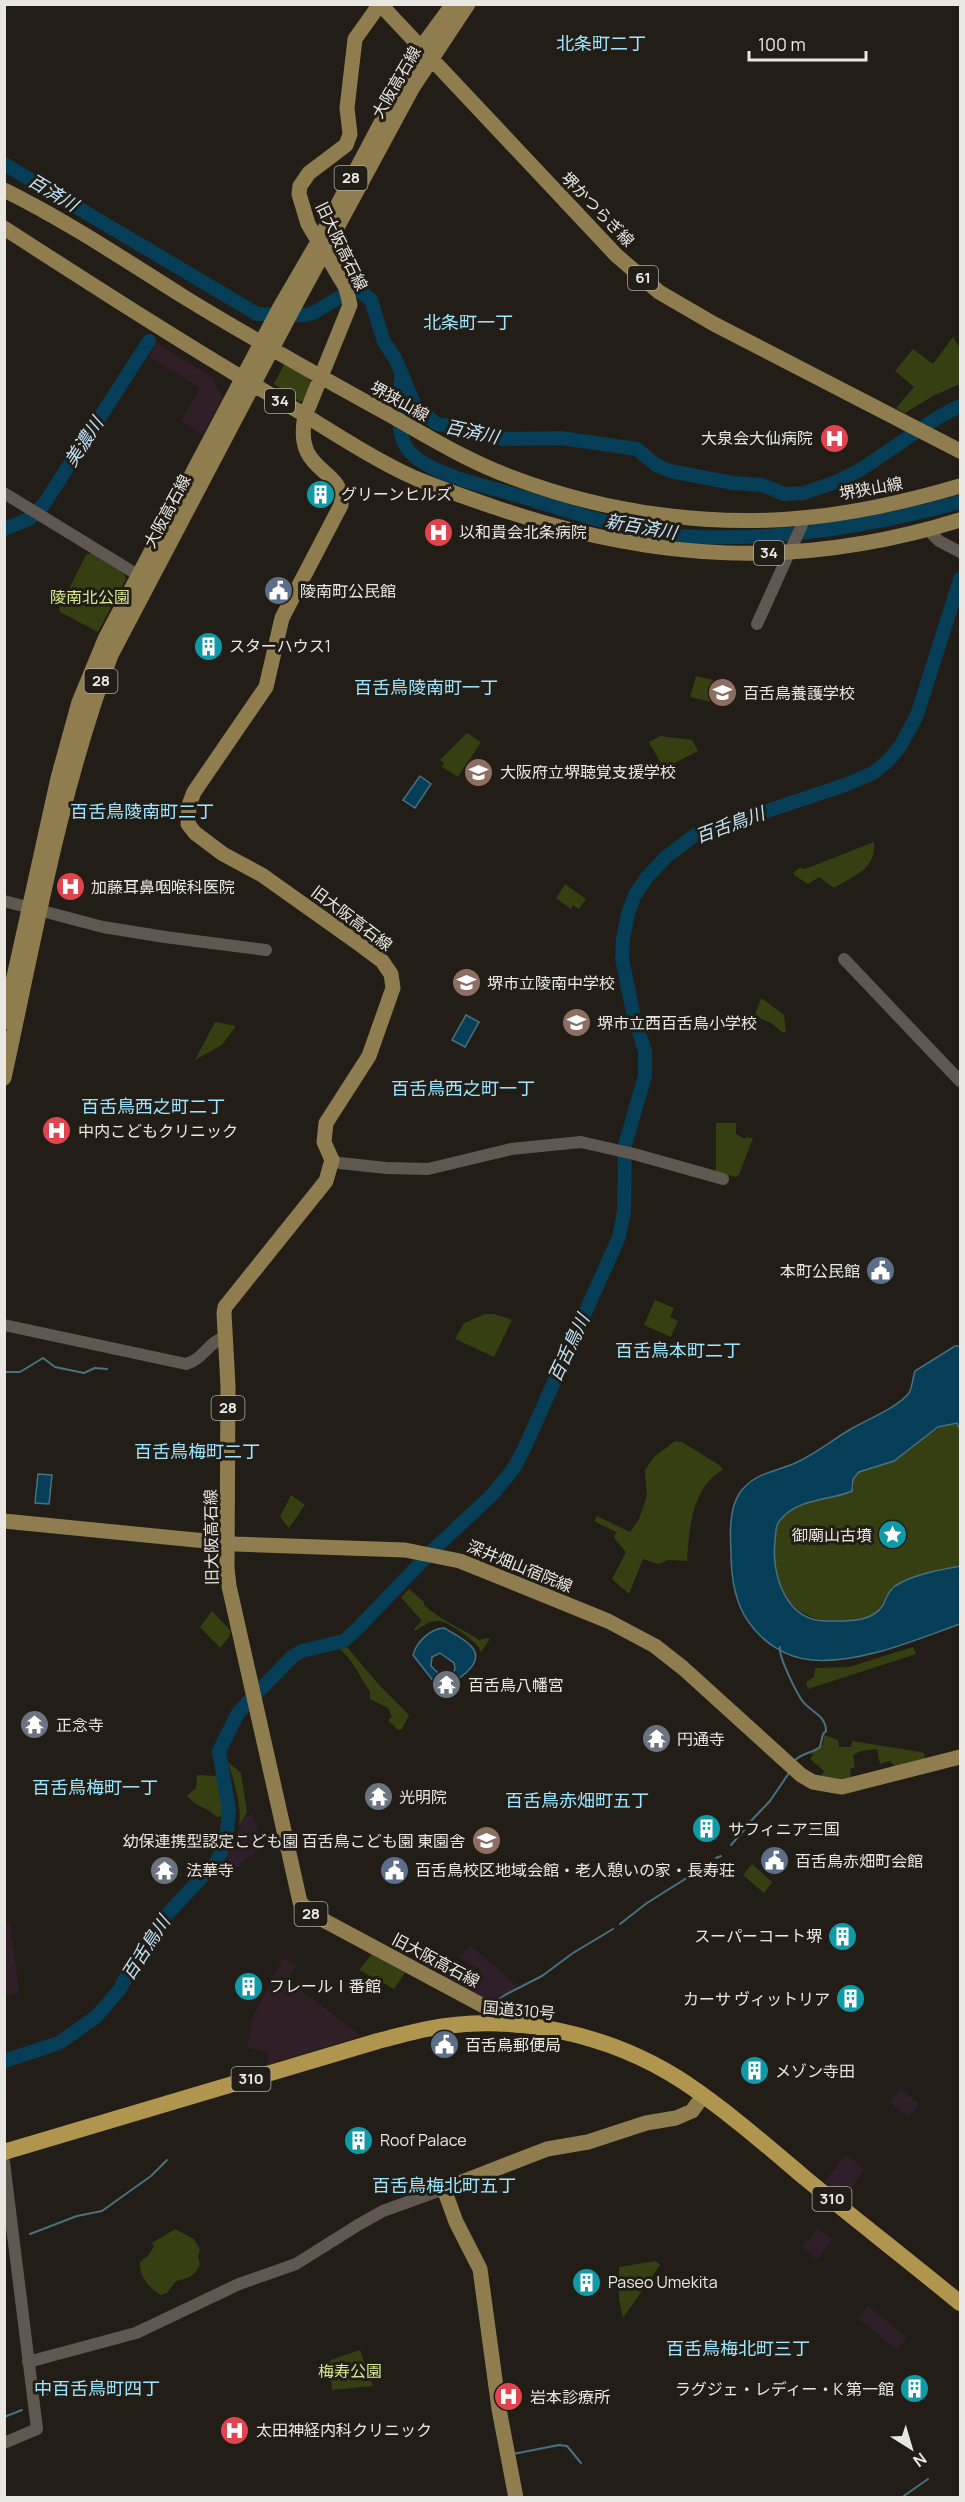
<svg xmlns="http://www.w3.org/2000/svg" width="965" height="2502" viewBox="0 0 965 2502" font-family="Manrope,'Noto Sans JP',sans-serif">
<style>
.commercial{fill:#311f27}
.industrial{fill:#2f1f2a}
.green{fill:#363f12}
.water{fill:#053e56;stroke:#4a7180;stroke-width:1.5;fill-rule:evenodd}
.lines{fill:none;stroke-linecap:round;stroke-linejoin:round}
.stream{stroke:#4a7180;stroke-width:2}
.river{stroke:#053e56;stroke-width:14}
.minor{stroke:#5e5850;stroke-width:12}
.major{stroke:#8f7d4f;stroke-width:15}
.highway{stroke:#b0954e;stroke-width:16}
.labels{text-anchor:middle;stroke-width:6;stroke-linejoin:round;paint-order:stroke}
.shield{fill:#221d16;stroke:#aeaaa5;stroke-width:1.5}
.shield-label{font-size:15px;font-weight:bold;fill:#eae7e2}
.street-label{font-size:16px;fill:#eae7e2;stroke:#221d16}
.poi-label{font-size:16px;fill:#eae7e2;stroke:#221d16;text-anchor:start}
.park-label{font-size:16px;fill:#d4e991;stroke:#221d16}
.neighbourhood-label{font-size:18px;fill:#9de6ff;stroke:#221d16}
.water-label{font-size:18px;font-style:italic;fill:#c1e4f8;stroke:#221d16}
</style>
<rect width="100%" height="100%" fill="#221d16"/>
<path class="commercial" d="M157 343 213 378 222 398 202 435 181 421 200 388 149 357Z
M10 1920 19 1993 5 1995V1927Z
M283 1958 296 1965 288 1980 361 2036 269 2064 267 2051 247 2048 252 2018Z"/>
<path class="industrial" d="M253 1815 263 1848 247 1858 238 1867 227 1859 244 1817Z
M471 1946 496 1967 519 1988 496 1998 490 2004 441 1975 446 1971 472 1984 481 1970 458 1957Z
M900 2088 919 2104 908 2117 889 2102Z
M846 2154 865 2170 844 2196 825 2181Z
M818 2228 832 2240 817 2259 802 2247Z
M868 2306 907 2338 897 2350 858 2318Z"/>
<path class="green" d="M953 337 960 348V384L933 396 905 413 896 408 914 387 895 371 913 349 933 364Z
M284 365 308 377 311 383 306 399 300 402 274 384Z
M91 553 124 574 126 579 98 632 60 612 59 609 86 555Z
M696 676 729 684 723 705 690 697Z
M467 733 481 742 458 777 442 767 444 763 440 760Z
M661 736 692 740 698 751 652 775 648 768 660 762 649 742Z
M874 842C876 870 855 875 834 888L819 877 808 884 794 875V872L800 868 805 869Z
M565 884 586 899 579 909 573 905 571 909 556 898Z
M761 998 784 1015 786 1032H782L771 1023 755 1016Z
M215 1022 236 1026 222 1045 195 1060Z
M716 1123H736V1134L745 1139 746 1137 753 1138 739 1175 736 1177 716 1172Z
M655 1300 674 1308 670 1317 678 1321 671 1337 644 1325Z
M485 1314H494L512 1320 494 1357 455 1339 464 1323Z
M951 1423H957L960 1430V1566C939 1571 914 1574 895 1587 881 1596 885 1611 864 1619 856 1621 846 1620 837 1621 803 1622 780 1600 774 1567 771 1554 775 1539 777 1526 791 1497 830 1502 854 1488L853 1479C862 1464 882 1468 895 1460 915 1449 929 1430 951 1423Z
M675 1441 682 1442 719 1465 723 1470C692 1486 689 1530 687 1561L668 1560 658 1564 643 1559 629 1594 612 1579 626 1552 614 1538 616 1532 594 1521 597 1516 630 1532 639 1519 647 1496 645 1470 654 1457Z
M291 1495 305 1505 289 1528 280 1517Z
M409 1589 424 1602V1605C440 1620 461 1628 479 1640L487 1638 490 1639 481 1652C480 1643 448 1621 438 1621 429 1621 422 1626 415 1631L414 1629 422 1621 401 1597Z
M212 1611 231 1631 229 1637 220 1648 200 1627Z
M347 1647 379 1685 409 1715 402 1729 398 1730 388 1720 392 1717 388 1708 370 1699V1692C360 1677 354 1662 340 1649Z
M913 1647 916 1654 808 1689 806 1682 814 1677 815 1668 849 1667Z
M824 1735 838 1740 839 1747H851L852 1741 921 1752 924 1753 925 1763 895 1767 890 1761 880 1764 877 1749 861 1751 853 1755 855 1767 850 1769 851 1779 839 1781 838 1778 821 1776 824 1771 810 1759 813 1755 811 1753 823 1745Z
M228 1762 241 1773 247 1812 239 1826C242 1804 234 1783 228 1762Z
M197 1775 218 1776 223 1798 222 1816 217 1817C207 1807 196 1807 187 1796L196 1788Z
M752 1864 772 1882 764 1893 743 1875Z
M372 1954 405 1973 394 1989 359 1970Z
M175 2229 194 2239 200 2250 198 2256 200 2264C193 2280 188 2276 175 2282L167 2293 161 2295C150 2288 139 2278 140 2262L148 2256 154 2246 152 2243Z
M656 2261 660 2265 623 2318 619 2299V2267Z
M360 2350 373 2386 332 2390 329 2364 331 2360Z"/>
<path class="water" d="M420 776 431 784 415 808 403 800Z
M466 1015 479 1022 465 1047 452 1040Z
M955 1346H960V1430L957 1423 938 1427 894 1461 859 1472 853 1479 852 1491C829 1501 799 1498 781 1519 775 1525 776 1533 775 1541 771 1575 786 1622 828 1621 846 1621 872 1623 883 1605 886 1598 888 1591 895 1586 914 1574 939 1570 960 1566V1624C915 1640 860 1664 812 1660 786 1658 762 1642 748 1621 734 1601 731 1576 731 1552 730 1534 729 1510 739 1494 752 1474 773 1472 793 1464 814 1455 832 1440 851 1429 868 1419 897 1408 909 1393 912 1388 913 1377 915 1371Z
M38 1474 52 1475 49 1504 35 1503Z
M444 1628C453 1633 465 1639 472 1647 486 1664 455 1683 442 1686L434 1682 413 1655C417 1641 430 1629 444 1628ZM440 1653 454 1663 455 1669 452 1675 439 1674 431 1666 432 1657Z"/>
<g class="lines">
<path class="stream" d="M4 1372H20L43 1358 55 1367 84 1373 95 1368 107 1369
M780 1647C778 1656 796 1691 801 1699 809 1712 826 1714 826 1731L823 1734 820 1747C812 1753 803 1753 795 1760
M748 1824 770 1801 789 1773
M731 1845 745 1829
M716 1858 721 1856
M620 1924 647 1903 701 1869
M493 2003 505 1995 542 1976 573 1953 613 1929
M30 2234 77 2216 102 2211 151 2176 167 2160
M42 2397 49 2393 108 2383
M4 2417 22 2410
M513 2454 559 2445 567 2446 581 2463
M901 2498 928 2479"/>
<path class="river" d="M4 164 257 314 305 315 313 313 352 290 360 291 371 300 384 342 395 358 413 401 418 409 437 424 470 428 502 439 561 438 637 449 656 465 670 471 733 483 762 485 784 494 804 493 836 482 860 470 937 418 960 406
M401 378C401 398 395 427 405 445 418 470 475 484 502 491 566 510 632 534 700 537 789 540 876 525 960 502
M4 529 29 519 44 504 149 341
M4 2061 59 2043 96 2017 120 1989 138 1954 160 1922 217 1861 226 1842 229 1810 219 1751 238 1713 249 1701 292 1657 302 1651 344 1641 359 1627 433 1550 492 1495 514 1468 524 1449 619 1237 624 1211 625 1145 645 1076V1051L634 1017 622 959 623 939 629 910 635 895 647 877 666 857 695 835 845 785 873 773 888 761 901 745 917 715 960 579"/>
<path class="minor" d="M4 493 146 580
M627 509 643 546
M928 530 939 541 960 552
M757 624 801 527 804 518
M4 901 103 927 165 937 266 950
M844 959 960 1081
M332 1160 340 1163 386 1168 428 1169 511 1149 581 1142 634 1154 723 1179
M4 1325 186 1364C204 1359 208 1342 225 1337
M4 2162 37 2429 4 2443
M28 2362 136 2333 239 2284 296 2264 358 2225 383 2211 444 2189"/>
<path class="major" d="M4 190C67 221 125 260 184 297 251 338 319 376 388 414 429 437 469 462 514 478 606 513 714 528 812 517 862 512 912 500 960 486
M4 228C100 290 195 351 293 408 333 432 373 459 415 478 441 489 468 498 494 507 654 562 798 570 960 520
M4 1022 58 778 79 702 105 639 280 307 319 240 420 49 453 4
M4 1078C35 936 60 791 111 655L293 309 413 87 468 4
M4 1521 236 1544 405 1550 460 1561 608 1621 655 1646 683 1668 801 1775 813 1782 842 1787 960 1757
M501 2024 491 2010 312 1914 300 1902 229 1586 227 1568 228 1386 224 1313 225 1307 326 1181 332 1160 324 1142 326 1123 369 1056 393 988 391 974 382 961 362 946 262 875 223 854 195 833 188 824 189 805 194 792 266 687 282 618 341 505C345 466 293 475 305 416L350 305 346 288 308 224 299 194 300 186 309 173 346 145 350 134 347 108 355 39 380 4 616 255 659 292 714 324 960 451
M516 2498 499 2409 480 2269 456 2222 444 2189 547 2149 588 2142 646 2123 676 2118 692 2111 703 2096"/>
<path class="highway" d="M4 2152 378 2041C395 2037 411 2032 427 2029 513 2012 611 2034 684 2082 726 2110 766 2145 805 2178 856 2220 909 2261 960 2303"/>
</g>
<defs>
<symbol id="hospital-disc" viewBox="-11 -11 22 22"><circle r="9.5" fill="#e0444e" stroke="#221d16"/><path d="M-5-5h3v3.5h4V-5h3V5h-3V1.5h-4V5h-3Z" fill="#fff"/></symbol>
<symbol id="building-disc" viewBox="-11 -11 22 22"><circle r="9.5" fill="#0f9aa8" stroke="#221d16"/><path d="M-4-6H4V6H1V3H-1V6H-4ZM-2.5-4.3h1.7v1.8h-1.7ZM.8-4.3h1.7v1.8H.8ZM-2.5-1h1.7V.8h-1.7ZM.8-1h1.7V.8H.8Z" fill="#fff"/></symbol>
<symbol id="civic-disc" viewBox="-11 -11 22 22"><circle r="9.5" fill="#5c6f8a" stroke="#221d16"/><path d="M-.6-6.5H3V-4.5H.6V-3L4-1V1h2V6H-6V1h2V-1L-.6-3ZM-1.2 2.5V6h2.4V2.5Z" fill="#fff"/></symbol>
<symbol id="school-disc" viewBox="-11 -11 22 22"><circle r="9.5" fill="#8d6e63" stroke="#221d16"/><path d="M0-5L7-2L0 1L-7-2ZM-4 1L0 2.5L4 1V4Q0 6-4 4Z" fill="#fff"/></symbol>
<symbol id="sight-disc" viewBox="-11 -11 22 22"><circle r="9.5" fill="#0f9aa8" stroke="#221d16"/><path d="M0-6L1.8-2.2L6-1.7L2.9 1.2L3.7 5.4L0 3.3L-3.7 5.4L-2.9 1.2L-6-1.7L-1.8-2.2Z" fill="#fff"/></symbol>
<symbol id="temple-disc" viewBox="-11 -11 22 22"><circle r="9.5" fill="#6b7280" stroke="#221d16"/><path d="M0-6L5-2H3V0L6.5 2.5H4V6H1.5V3h-3V6H-4V2.5H-6.5L-3 0V-2H-5Z" fill="#fff"/></symbol>
</defs>
<g fill-rule="evenodd">
<use href="#hospital-disc" x="818" y="422" width="33" height="33"/>
<use href="#building-disc" x="304" y="478" width="33" height="33"/>
<use href="#hospital-disc" x="422" y="516" width="33" height="33"/>
<use href="#civic-disc" x="262" y="574" width="33" height="33"/>
<use href="#building-disc" x="192" y="630" width="33" height="33"/>
<use href="#school-disc" x="706" y="676" width="33" height="33"/>
<use href="#school-disc" x="462" y="756" width="33" height="33"/>
<use href="#hospital-disc" x="54" y="870" width="33" height="33"/>
<use href="#school-disc" x="450" y="966" width="33" height="33"/>
<use href="#school-disc" x="560" y="1006" width="33" height="33"/>
<use href="#hospital-disc" x="40" y="1114" width="33" height="33"/>
<use href="#civic-disc" x="864" y="1254" width="33" height="33"/>
<use href="#sight-disc" x="876" y="1518" width="33" height="33"/>
<use href="#temple-disc" x="430" y="1668" width="33" height="33"/>
<use href="#temple-disc" x="18" y="1708" width="33" height="33"/>
<use href="#temple-disc" x="640" y="1722" width="33" height="33"/>
<use href="#temple-disc" x="362" y="1780" width="33" height="33"/>
<use href="#building-disc" x="690" y="1812" width="33" height="33"/>
<use href="#school-disc" x="470" y="1824" width="33" height="33"/>
<use href="#civic-disc" x="758" y="1844" width="33" height="33"/>
<use href="#temple-disc" x="148" y="1854" width="33" height="33"/>
<use href="#civic-disc" x="378" y="1854" width="33" height="33"/>
<use href="#building-disc" x="826" y="1920" width="33" height="33"/>
<use href="#building-disc" x="232" y="1970" width="33" height="33"/>
<use href="#building-disc" x="834" y="1982" width="33" height="33"/>
<use href="#civic-disc" x="428" y="2028" width="33" height="33"/>
<use href="#building-disc" x="738" y="2054" width="33" height="33"/>
<use href="#building-disc" x="342" y="2124" width="33" height="33"/>
<use href="#building-disc" x="570" y="2266" width="33" height="33"/>
<use href="#building-disc" x="898" y="2372" width="33" height="33"/>
<use href="#hospital-disc" x="492" y="2380" width="33" height="33"/>
<use href="#hospital-disc" x="218" y="2414" width="33" height="33"/>
</g>
<g class="labels">
<g class="shield">
<rect x="334.5" y="166" width="33" height="24" rx="4.5"/>
<rect x="628" y="266" width="30" height="24" rx="4.5"/>
<rect x="265" y="389" width="30" height="24" rx="4.5"/>
<rect x="754" y="541" width="30" height="24" rx="4.5"/>
<rect x="84.5" y="669" width="33" height="24" rx="4.5"/>
<rect x="211.5" y="1396" width="33" height="24" rx="4.5"/>
<rect x="294.5" y="1902" width="33" height="24" rx="4.5"/>
<rect x="231.5" y="2067" width="39" height="24" rx="4.5"/>
<rect x="812.5" y="2187" width="39" height="24" rx="4.5"/>
</g>
<g class="shield-label">
<text x="351" y="183">28</text>
<text x="643" y="283">61</text>
<text x="280" y="406">34</text>
<text x="769" y="558">34</text>
<text x="101" y="686">28</text>
<text x="228" y="1413">28</text>
<text x="311" y="1919">28</text>
<text x="251" y="2084">310</text>
<text x="832" y="2204">310</text>
</g>
<g class="street-label">
<text transform="translate(396 82) rotate(-60)" y="6">大阪高石線</text>
<text transform="translate(598 209) rotate(46)" y="6">堺かつらぎ線</text>
<text transform="translate(342 246) rotate(64)" y="6">旧大阪高石線</text>
<text transform="translate(400 401) rotate(29)" y="6">堺狭山線</text>
<text transform="translate(871 488) rotate(-10)" y="6">堺狭山線</text>
<text transform="translate(167 511) rotate(-62)" y="6">大阪高石線</text>
<text transform="translate(352 918) rotate(37)" y="6">旧大阪高石線</text>
<text transform="translate(211 1537) rotate(-91)" y="6">旧大阪高石線</text>
<text transform="translate(520 1566) rotate(22)" y="6">深井畑山宿院線</text>
<text transform="translate(436 1960) rotate(28)" y="6">旧大阪高石線</text>
<text transform="translate(519 2010) rotate(5)" y="6">国道310号</text>
</g>
<g class="poi-label">
<text x="813" y="444" text-anchor="end">大泉会大仙病院</text>
<text x="341" y="500">グリーンヒルズ</text>
<text x="459" y="538">以和貴会北条病院</text>
<text x="300" y="597">陵南町公民館</text>
<text x="229" y="652">スターハウス1</text>
<text x="743" y="699">百舌鳥養護学校</text>
<text x="500" y="778">大阪府立堺聴覚支援学校</text>
<text x="91" y="893">加藤耳鼻咽喉科医院</text>
<text x="487" y="989">堺市立陵南中学校</text>
<text x="597" y="1029">堺市立西百舌鳥小学校</text>
<text x="78" y="1137">中内こどもクリニック</text>
<text x="860" y="1277" text-anchor="end">本町公民館</text>
<text x="872" y="1541" text-anchor="end">御廟山古墳</text>
<text x="468" y="1691">百舌鳥八幡宮</text>
<text x="56" y="1731">正念寺</text>
<text x="677" y="1745">円通寺</text>
<text x="399" y="1803">光明院</text>
<text x="728" y="1835">サフィニア三国</text>
<text x="465" y="1847" text-anchor="end">幼保連携型認定こども園 百舌鳥こども園 東園舎</text>
<text x="795" y="1867">百舌鳥赤畑町会館</text>
<text x="186" y="1876">法華寺</text>
<text x="415" y="1876">百舌鳥校区地域会館・老人憩いの家・長寿荘</text>
<text x="822" y="1942" text-anchor="end">スーパーコート堺</text>
<text x="269" y="1992">フレールⅠ番館</text>
<text x="830" y="2005" text-anchor="end">カーサ ヴィットリア</text>
<text x="465" y="2051">百舌鳥郵便局</text>
<text x="775" y="2077">メゾン寺田</text>
<text x="380" y="2146">Roof Palace</text>
<text x="608" y="2288">Paseo Umekita</text>
<text x="894" y="2395" text-anchor="end">ラグジェ・レディー・K 第一館</text>
<text x="530" y="2403">岩本診療所</text>
<text x="256" y="2436">太田神経内科クリニック</text>
</g>
<g class="park-label">
<text x="90" y="603">陵南北公園</text>
<text x="350" y="2377">梅寿公園</text>
</g>
<g class="neighbourhood-label">
<text x="601" y="50">北条町二丁</text>
<text x="468" y="329">北条町一丁</text>
<text x="426" y="694">百舌鳥陵南町一丁</text>
<text x="142" y="818">百舌鳥陵南町二丁</text>
<text x="463" y="1095">百舌鳥西之町一丁</text>
<text x="153" y="1113">百舌鳥西之町二丁</text>
<text x="678" y="1357">百舌鳥本町二丁</text>
<text x="197" y="1458">百舌鳥梅町二丁</text>
<text x="95" y="1794">百舌鳥梅町一丁</text>
<text x="577" y="1807">百舌鳥赤畑町五丁</text>
<text x="444" y="2192">百舌鳥梅北町五丁</text>
<text x="738" y="2355">百舌鳥梅北町三丁</text>
<text x="97" y="2395">中百舌鳥町四丁</text>
</g>
<g class="water-label">
<text transform="translate(53 193) rotate(31)" y="6">百済川</text>
<text transform="translate(472 432) rotate(12)" y="6">百済川</text>
<text transform="translate(84 442) rotate(-57)" y="6">美濃川</text>
<text transform="translate(641 527) rotate(10)" y="6">新百済川</text>
<text transform="translate(730 825) rotate(-20)" y="6">百舌鳥川</text>
<text transform="translate(569 1348) rotate(-65)" y="6">百舌鳥川</text>
<text transform="translate(146 1948) rotate(-57)" y="6">百舌鳥川</text>
</g>
</g>
<rect width="965" height="2502" fill="none" stroke="#eae7e2" stroke-width="12"/>
<g transform="translate(911 2448) rotate(143)" stroke="#221d16" stroke-width="4.5" paint-order="stroke">
<path d="M0-4.5L10 22L0 15L-10 22Z" fill="#eae7e2"/>
<text y="-9" font-size="16" font-weight="bold" text-anchor="middle" fill="#eae7e2">N</text>
</g>
<path d="M749 51v9h117v-9" fill="none" stroke="#eae7e2" stroke-width="3"/>
<text x="758" y="51" font-size="18" fill="#eae7e2" stroke="#221d16" stroke-width="4.5" paint-order="stroke">100 m</text>
</svg>
